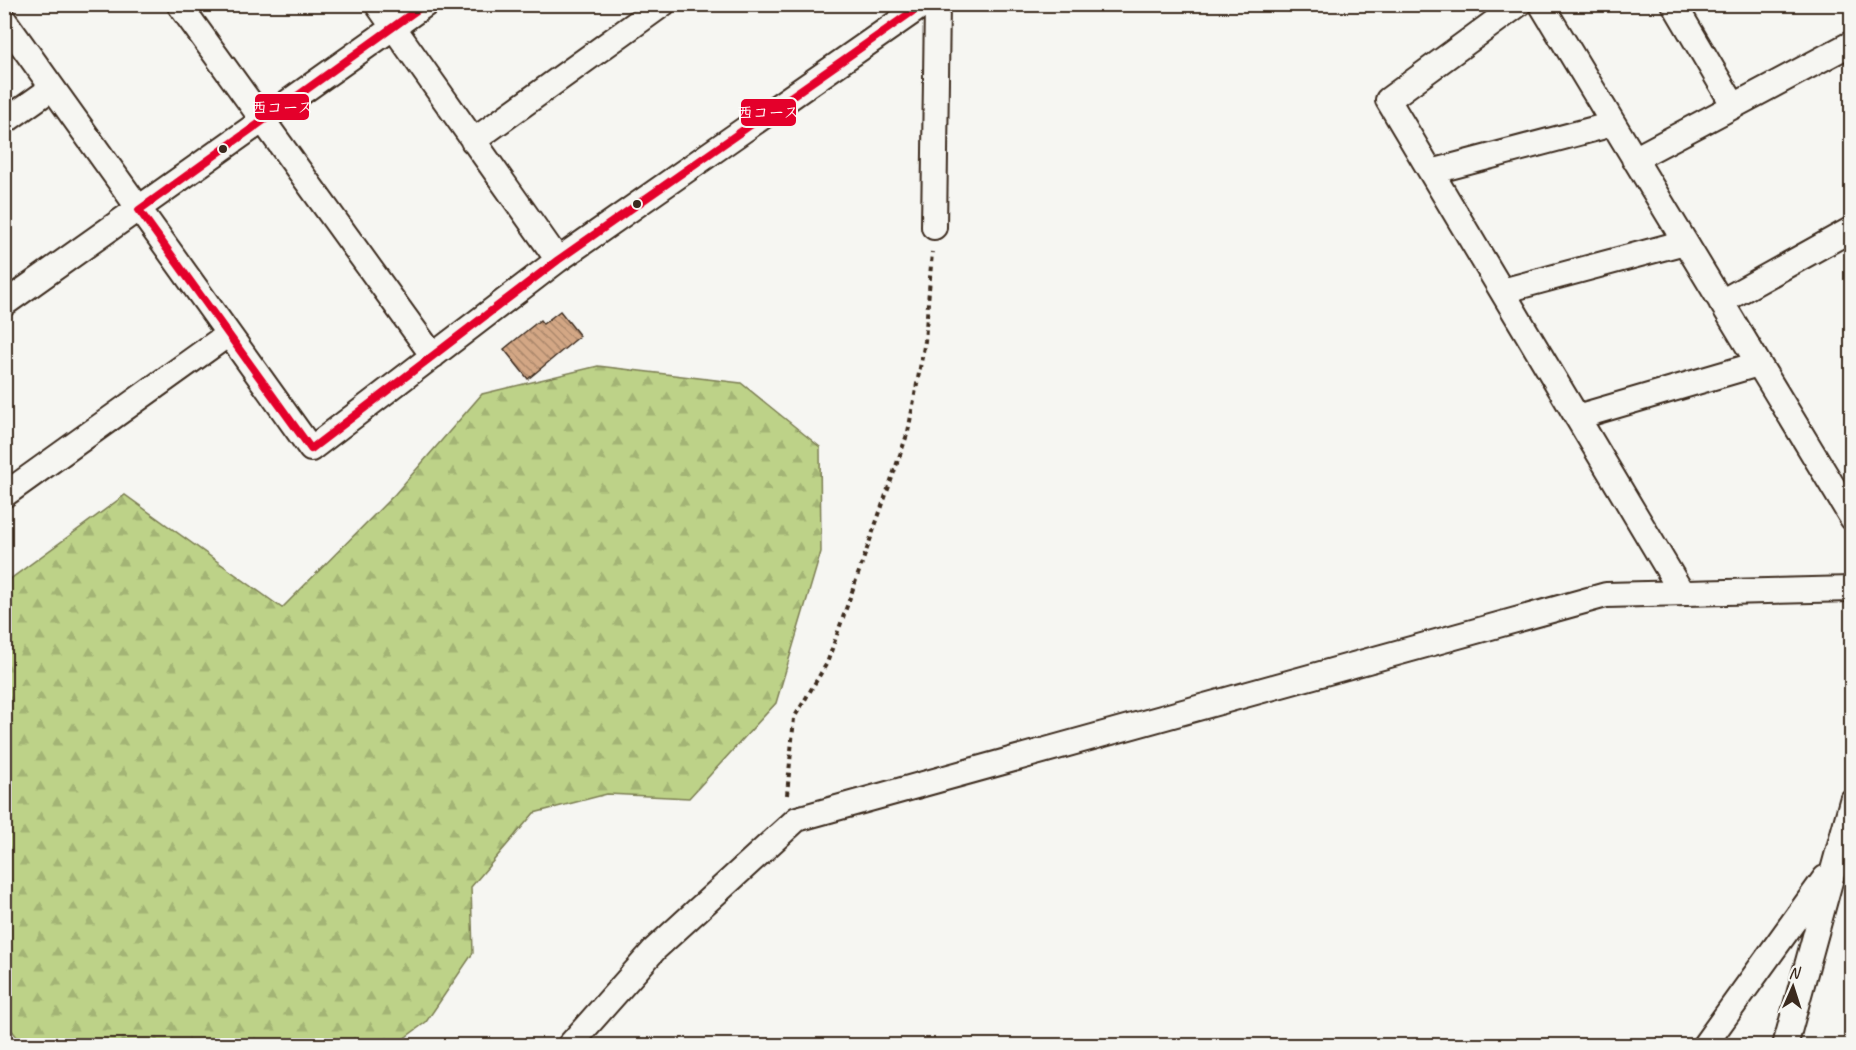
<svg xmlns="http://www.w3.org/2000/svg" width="1856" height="1050" viewBox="0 0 1856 1050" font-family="Caveat,'Klee One',sans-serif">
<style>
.forest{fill:url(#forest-firs);stroke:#7c7e53;stroke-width:1.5}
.building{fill:url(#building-back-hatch);stroke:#3b2a1e;stroke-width:1.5}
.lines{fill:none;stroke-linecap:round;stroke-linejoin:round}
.minor-casing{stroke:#3b2a1e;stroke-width:28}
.path{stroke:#3b2a1e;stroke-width:4;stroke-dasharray:4.5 4.5;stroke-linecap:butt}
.minor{stroke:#f6f6f2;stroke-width:24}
.bus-1-casing{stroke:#f6f6f2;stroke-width:12}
.bus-1{stroke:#e4002b;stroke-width:8}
.bus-dot{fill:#3b2a1e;stroke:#f6f6f2;stroke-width:2}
.line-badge{stroke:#f6f6f2;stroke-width:2}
.badge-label{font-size:16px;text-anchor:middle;font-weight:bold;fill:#fff}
</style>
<defs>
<pattern id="forest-firs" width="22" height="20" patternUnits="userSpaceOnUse" patternTransform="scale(1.5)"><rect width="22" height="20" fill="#bdd288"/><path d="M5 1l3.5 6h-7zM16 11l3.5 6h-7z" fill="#a3b475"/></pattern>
<pattern id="building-back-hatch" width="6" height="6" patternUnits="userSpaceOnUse" patternTransform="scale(1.5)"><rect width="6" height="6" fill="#d3a785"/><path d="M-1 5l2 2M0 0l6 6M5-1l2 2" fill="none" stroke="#ac886c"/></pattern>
</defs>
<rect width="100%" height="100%" fill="#f6f6f2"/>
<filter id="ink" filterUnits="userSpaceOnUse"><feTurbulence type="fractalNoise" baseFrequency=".0167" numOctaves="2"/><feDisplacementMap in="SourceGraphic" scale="12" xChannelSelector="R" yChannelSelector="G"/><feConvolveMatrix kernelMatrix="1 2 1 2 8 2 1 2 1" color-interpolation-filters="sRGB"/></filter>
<g filter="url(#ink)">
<path class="forest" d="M598 366 741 383 820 447 821 552 776 703 689 798 607 794 534 813 471 887 473 953 426 1022 395 1045H23L4 1020 5 583 125 495 282 608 395 494 482 394Z"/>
<path class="building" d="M560 311 580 336 528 379 504 349 540 320 543 324Z"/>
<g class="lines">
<defs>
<path id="minor" d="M179 4 433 356
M377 4 558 260
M1519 4 1388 100 1682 593
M1541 4 1852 518
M1674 4 1734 106
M4 20 311 449 558 260 924 4
M4 122 52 88
M473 141 663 4
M1634 159 1852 43
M1431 172 1613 124
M934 227 937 4
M1502 291 1685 242
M1721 302 1852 229
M4 304 426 4
M1577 417 1758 364
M4 495 227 335
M569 1046 655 949 797 819 1606 595 1852 589
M1704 1046 1825 878
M1785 1046 1852 801"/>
</defs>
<use href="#minor" class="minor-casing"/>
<path class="path" d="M787 795 794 718 827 663 908 432 925 341 932 252"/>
<use href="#minor" class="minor"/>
<defs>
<path id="bus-1" d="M139 210 425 4
M139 210 311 449
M311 449 558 260 923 4"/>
</defs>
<use href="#bus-1" class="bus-1-casing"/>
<use href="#bus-1" class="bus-1"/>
</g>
</g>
<g class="bus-dot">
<circle cx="223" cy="149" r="5"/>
<circle cx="637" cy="204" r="5"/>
</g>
<g class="line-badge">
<rect x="254" y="93" width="56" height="28" rx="6" fill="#e4002b"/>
<rect x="740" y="98" width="57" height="29" rx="6" fill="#e4002b"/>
</g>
<g class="badge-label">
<text x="282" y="113">西コース</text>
<text x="768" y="118">西コース</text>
</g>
<rect width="1856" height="1050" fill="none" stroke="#f6f6f2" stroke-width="24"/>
<rect x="12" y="12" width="1832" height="1026" fill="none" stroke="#3b2a1e" stroke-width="2" filter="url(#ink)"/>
<g transform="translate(1793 987) rotate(3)" stroke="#f6f6f2" stroke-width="4.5" paint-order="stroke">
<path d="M0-4.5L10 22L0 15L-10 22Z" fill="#3b2a1e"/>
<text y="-9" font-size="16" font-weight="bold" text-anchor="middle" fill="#3b2a1e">N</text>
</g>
</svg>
